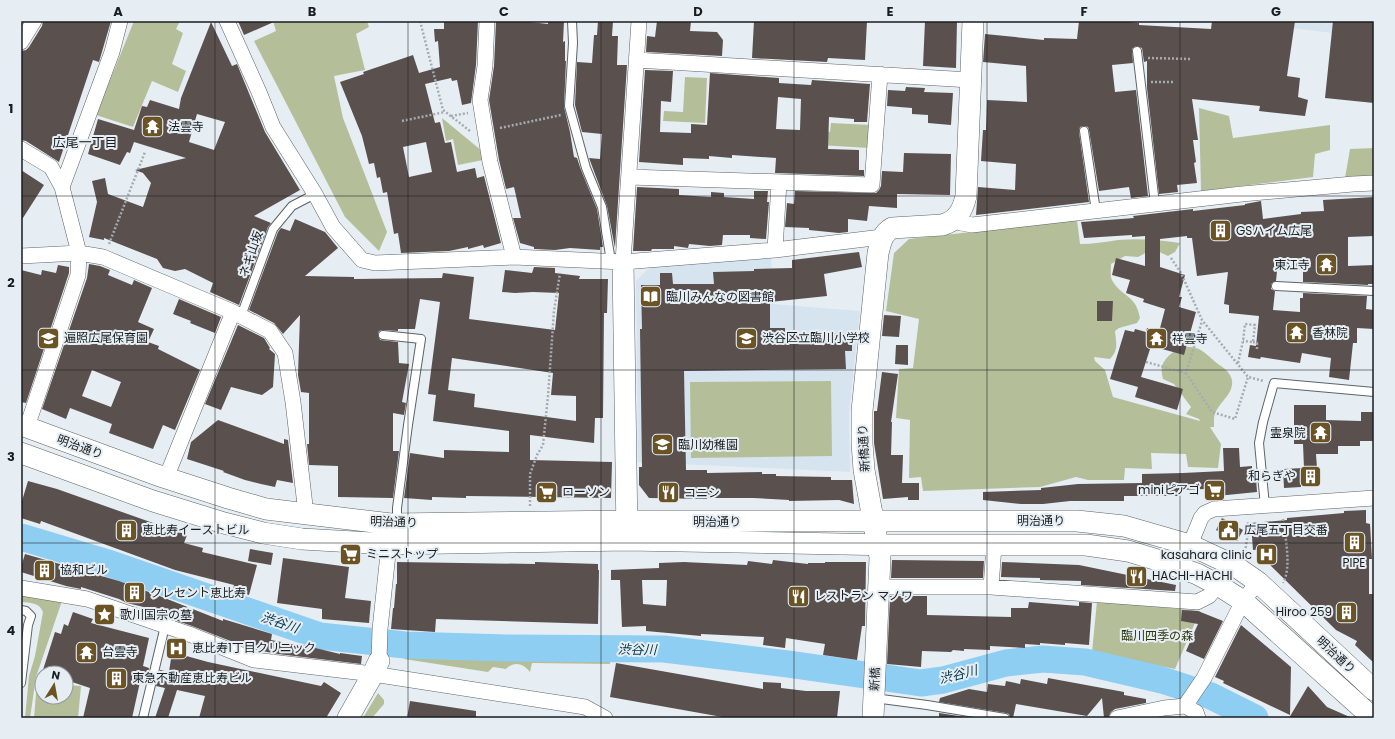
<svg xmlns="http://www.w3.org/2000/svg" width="1395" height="739" viewBox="0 0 1395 739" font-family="Poppins,'Noto Sans JP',sans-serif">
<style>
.built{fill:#d6e4f0}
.green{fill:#b4bf9a}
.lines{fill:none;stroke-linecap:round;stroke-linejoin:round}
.river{stroke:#8ecef2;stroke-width:27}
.building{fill:#5a514f;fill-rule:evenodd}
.lane-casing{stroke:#5d6469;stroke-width:10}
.street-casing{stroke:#5d6469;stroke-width:16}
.secondary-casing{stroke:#5d6469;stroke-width:22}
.path{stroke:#a5abb0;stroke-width:2.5;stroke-dasharray:2 2;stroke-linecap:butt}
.lane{stroke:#fff;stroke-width:8}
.street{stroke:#fff;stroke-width:15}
.secondary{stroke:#fff;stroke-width:21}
.grid{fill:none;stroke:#1a1d1f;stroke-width:1;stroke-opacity:0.55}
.labels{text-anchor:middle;stroke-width:4;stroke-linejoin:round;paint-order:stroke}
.poi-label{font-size:12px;fill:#1a1d1f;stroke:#e6eef4;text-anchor:start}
.street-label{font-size:12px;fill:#1a1d1f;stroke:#e6eef4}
.park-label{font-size:12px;fill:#2e3709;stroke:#e6eef4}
.neighbourhood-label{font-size:13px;fill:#1a1d1f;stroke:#e6eef4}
.water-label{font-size:13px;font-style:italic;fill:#00374e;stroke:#e6eef4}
.neatline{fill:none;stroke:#1a1d1f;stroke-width:1.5}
.grid-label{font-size:13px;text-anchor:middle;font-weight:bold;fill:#1a1d1f}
</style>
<rect width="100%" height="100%" fill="#e6eef4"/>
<path class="built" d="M1241 21H1374V38L1241 22Z
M771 257 773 304 860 311 849 412 850 472 638 462 636 281 650 267Z"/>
<path class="green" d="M134 21H180L176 29 183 33 172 64 186 71 178 92 152 81 133 127 96 115Z
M273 21H367L369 27 356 34 365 70 334 76 343 118 387 232 379 251 345 217 254 41 276 31Z
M685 77 707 78 705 123 663 121 664 111 683 112Z
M1199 108 1229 116 1233 138 1330 125V150L1315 154 1313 177 1201 191Z
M442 118 482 151 483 160 458 165 453 139 446 141Z
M831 123 871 125 869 148 819 145V131L830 132Z
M1374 148V177L1345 178 1350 149Z
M1077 220 1080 244C1093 244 1105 242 1118 240 1138 238 1160 240 1180 243L1175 252 1168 256 1153 249 1138 257 1125 256 1111 264C1111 269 1110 276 1112 280 1121 297 1136 294 1140 318L1137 323 1119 328 1115 331C1116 342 1119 350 1110 359L1094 357 1095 361 1105 370 1113 397 1200 421 1199 419 1186 414 1191 407 1174 384 1163 379C1162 375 1161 370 1162 367 1165 354 1183 344 1196 348 1205 351 1211 359 1218 364 1224 368 1230 372 1232 380 1234 396 1216 403 1214 418 1214 420 1214 424 1214 427H1210L1221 444 1218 468 1188 467 1186 454 1151 453 1152 469 1125 468 1124 480H1088L1076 477 1040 487 923 491 921 477 909 478 910 420 896 418 899 369 913 368 919 319 886 311 894 253 909 239Z
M831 381 832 456 691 458 690 382Z
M21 592 63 598 36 677 30 718H25L29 676 35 656 43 612C39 602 30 603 21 602Z
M1097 601 1200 611 1175 669 1092 652Z
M405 657 610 661V664L532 663 530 672C523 663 514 661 506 669L493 667 488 672 404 659Z
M37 682H42V697H66V685L81 686 78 718H34Z
M378 693 384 700V704L372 718H363Z"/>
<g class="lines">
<path class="river" d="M21 537 111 564 320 636 405 645 507 648 664 649 788 664 921 683 943 680 1006 663 1043 659 1085 662 1162 680 1211 696 1255 718"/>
</g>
<path class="building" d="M43 21H111L99 62 93 60 59 162 26 141 21 140V51L26 50 29 47 42 26Z
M238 21H276L244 35Z
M444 21H478L476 65 471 103 462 105 457 80 452 81 451 78 425 84 435 123 440 122 445 143 451 142 457 172 475 168 477 178 484 176 501 243 484 248 483 245 468 249V247L449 251 401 253 398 233 394 234 387 192 383 193 380 177 377 178 374 163 369 164 362 136 340 82 364 74 363 72 413 55 419 73 440 67 438 41 435 42 434 29H444ZM426 142 432 172 409 177 403 147Z
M496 21H521L548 24V21H564L563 42 565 41V61H566L564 107 570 132 574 157 577 158 581 170 597 209 603 247H600V250L570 248 555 250 534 249V247L520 243 513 218H521L514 187 506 189 499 160 489 100 494 66Z
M598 21H613L612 36H618L617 65H627L615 248 607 206 589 158 600 159 602 134 582 132 575 105 577 62 592 63 594 35H597Z
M657 21H691L690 31 717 32 723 40 722 56 646 52 647 36 655 37Z
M754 21H867L865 60 828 58 827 62 752 58Z
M925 21H957L956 68 923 66Z
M1079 21H1117L1139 23V25L1211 29 1212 21H1295L1287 76 1300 78 1298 97 1308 100 1305 116 1259 111 1260 106 1192 99 1198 140H1193L1196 162 1194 163 1197 183 1177 185 1178 192 1159 194 1147 88V61L1144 62 1142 48 1136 46 1132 49 1133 63 1112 65 1115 92 1136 90 1148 196 1131 198 1129 187 1099 191 1089 130 1088 127 1084 126 1080 127 1079 132 1089 202 976 215 978 187 1015 190 1016 164 981 161 983 130H986L987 100 1027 102 1026 66 983 62 985 34 1044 40V38L1077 39Z
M1333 21H1374V103L1325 98Z
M211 22 232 66 237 64 265 132 300 190 254 216 271 223 268 227 239 305 210 292 213 283 185 269 175 271 163 268 157 259 104 238V240L89 237 97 202 92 181 105 178 108 194 143 207 151 183 143 173 135 170 186 158 134 142 130 153 127 152 120 165 88 154 98 119 134 130 142 106 147 107 150 100 179 109 181 98ZM197 114 225 122 214 150 189 142Z
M645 70 673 71 671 102 661 101 660 132 691 133V124L707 125 710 73 779 78V83L811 85 812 80 870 84 867 122H854V119L829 117 828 149 859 150V170H864V176L775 173 776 158 732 155V158L709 156V159L683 158V165L639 162ZM778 97 801 99 800 130 776 129Z
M906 87 925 88 924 92 953 93 951 125 928 123V115L912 114V108L887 106 888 90 905 91Z
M904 153 951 154 950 195 897 194V208L869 206 867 221 848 219V232L839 233 809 230V228L785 227 787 203 794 204 795 191 876 193 879 190 881 186 882 171 903 172Z
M21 170 44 185 21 221Z
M637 187 679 189V195L711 197V192L724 193V197L754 199V191H768L767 202H769L766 239 750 238V235H723L722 245 710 246 689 244 688 248 674 246V249H652L651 251H633Z
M1374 197V236L1348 237V266L1374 265V284H1368V285L1303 282V269L1277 271 1276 281 1272 283 1271 285V289L1275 291 1273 310 1300 312V298H1303V293L1367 296 1366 309 1374 310V329L1357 328V343H1353L1349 380 1329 377 1331 358 1302 353 1300 363 1261 357 1260 359 1248 357 1250 345 1256 346 1259 316 1229 313V305L1224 304 1228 272 1197 276 1192 238H1187V236L1160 239V267L1185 275 1179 297H1182L1179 307 1196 312 1184 355 1151 346 1141 377 1183 389 1177 410 1135 397 1138 387 1110 379 1125 330 1134 332 1135 329 1146 332 1147 328 1159 332 1165 309 1143 302 1144 299 1126 293 1130 280 1112 275 1116 258 1145 266V236L1132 237V235L1084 238 1081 222 1134 218 1133 216 1193 209V211L1245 205V204L1261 201 1263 219 1301 214V212L1324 211 1323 200Z
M295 219 325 232 338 248 305 276 354 277V279L442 278 443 273 474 277 469 319 555 330 559 293 533 292 515 293 502 292 505 270 532 273 534 267 555 268V273L580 276 579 279H608L607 313H604L603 418H595L594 443 530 435V460L612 462 611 498 466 496V498L432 497V500L404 498 410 453 444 458V450L509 452V431L433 421 436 395 428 394 440 302 420 299 415 329H398V331L383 330 379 331 378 334 380 340 398 342 399 363 409 364 402 402 406 403 404 415 393 413V451H399L393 498 338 497V466L309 465 307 444H309V393L301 392 298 375 300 315 283 334 274 323 249 310 278 232 281 228 290 231ZM452 358 553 373 551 395 576 396V421L474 407 475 394 448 390Z
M859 252 862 267 824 274 827 296 770 302V328H785V334L852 333V351H845L846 369 684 371 686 470H707V473L762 472V474H776V476L831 477V480H852L854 504 839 500 789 501V500L753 498H707V499L649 498 639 485V467H642L640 329H642L641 285H660V273H672L673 284H714L713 272 754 271V269L792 268V260Z
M89 264 100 266 110 270 108 275 132 285 134 280 152 288 138 322 154 329 148 342 159 346 158 349 200 370 175 430 163 425 153 449 109 433 112 424 70 408 66 419 42 409 87 278ZM92 370 121 382 111 407 82 396Z
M58 265 69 267V273L26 403 21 402V270L41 275 42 270 56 273Z
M179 299 221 317 215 333 190 323 191 321 173 314Z
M1097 301H1113L1112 321H1097Z
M884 315 901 316 899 337 882 336Z
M238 325 264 338 270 348 269 349 275 354 273 387 262 395 231 387 221 410 205 404Z
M896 345H908V365L895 364Z
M882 372 898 374 891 422H892L891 455H903L902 483H919V500H908V497L883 499 874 443V411H877Z
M1294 405H1326V420L1361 421V412H1374V441H1360V446H1338V454H1316L1318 482 1301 483V487L1284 488 1283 469 1304 468 1303 444H1294Z
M218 420 284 444V439L288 440 293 483 277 480 275 487 261 484 245 480 223 472 224 471 187 459 191 442Z
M1223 448H1239L1240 467 1252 466V472L1256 478 1257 492 1207 497 1206 489 1178 490V496H1124V501H1070L1043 504H1021L983 500V492L1041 490V488L1078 484 1142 483V474L1183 473 1224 471Z
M28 481 57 489 187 535 184 543 203 548 202 552 257 565 249 595 233 590 234 585 175 570 41 521 40 524 21 518V504Z
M1366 510V523L1370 524 1372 559H1369V594H1374V663L1355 645 1357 641 1336 630 1262 557V549L1253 550 1251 523 1287 520V518L1344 513V511Z
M1222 518 1243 530 1237 541 1216 530Z
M250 549 273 553 271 565 248 561Z
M25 554 119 581 157 595 223 621V619L272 634 271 640 302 646 303 645 340 654V653L362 656 361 664 278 654 251 649 192 626 154 613 156 610 127 603 119 599 81 587V589L66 586 21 572V567Z
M283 558 349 567 345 598 371 601 369 623 322 619V609L277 603Z
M773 560 808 564V563H825V562H866L865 626H862L857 660 823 655 825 644 786 638 785 648 763 645 764 637 701 634V636L646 631V626L622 627 620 580H611V570L659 568V563L684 562 747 565 748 561 772 564ZM642 580H667L666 606 643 604Z
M892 560 984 561 983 578H891Z
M397 562 535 564V562L598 564V570H599L598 624 436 619 435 632 391 629 393 608H394L396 584H397Z
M1002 562 1079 565 1176 585 1175 591 1081 585V581L1040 580V578L1001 577Z
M890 596H927V615L1011 617V608H1028L1029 602 1079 606V602L1092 603 1089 645 1065 643V645L1040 643V645L1025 644V648L990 646V650L964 649V651L953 650 951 652 922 651 921 667 887 664Z
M1182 610 1198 611 1223 621 1204 659 1186 651 1198 624 1181 621Z
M73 612 93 619 91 623 149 638 143 666 149 668 146 684 140 682 132 718H83L90 688 66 680V673H42L55 632 61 634 64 624 68 626Z
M1241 625 1291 667 1290 715 1223 683 1224 681 1215 677Z
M172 652 208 662 321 686 324 682 341 693 326 718H199L205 696 177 690 168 718H155L165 688 156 686 160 670 169 672Z
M616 663 763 689V682L781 683V688L806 691H840L837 718H728L610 697Z
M1048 678 1124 692V695L1146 699V703L1115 709 1111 712 1108 718H1104L1102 698 1087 716 1016 704 1013 718H1010L1009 714 1006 713 939 702 940 698 969 689 987 692 988 684 1005 686 1006 681 1020 684 1021 679 1047 684Z
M1308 686 1327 707 1352 718H1289Z
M410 701 476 711V718H407Z
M939 713 972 718H939Z"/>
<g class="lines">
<defs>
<path id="lane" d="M572 21 573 43 569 106 586 168 602 207 611 261
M1137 51 1155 204
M1084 131 1096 211
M1276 286 1374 291
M241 316 273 229 292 206 315 194
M383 335 421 339 408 425 397 508V523
M1265 506 1259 443 1263 422 1274 383 1374 392
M21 610 26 611 31 616 28 625 21 683
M874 698 927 705 1005 718
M143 718 165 626"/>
<path id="street" d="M227 21 259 92 273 127 315 194 333 227 362 260 375 263 514 257 623 262 775 250 882 237
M487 21 485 66 480 100 490 162 514 257
M21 42 34 21
M636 60 970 80
M21 149 51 167 62 187
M629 177 872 185 880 74
M955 219 961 223 972 225 1242 194 1353 184 1374 183
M775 250 779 182
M21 256 79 253 103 257 233 312 270 331 285 353 293 402 306 514
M623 262 639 21
M27 427 78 275 79 253 62 187 112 52 120 21
M166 478 233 312
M1190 545 1201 518 1205 513 1214 509 1374 498
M879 587H991L1197 602 1209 596 1218 585
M991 587 994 546
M21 588 87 599 189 634 254 660 373 674 585 707 605 718
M379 661 380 629 390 535
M1185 706 1204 678 1243 601 1258 582
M1117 718 1164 708 1185 706 1196 712 1198 718"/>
<path id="secondary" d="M623 262 627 535
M21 425 157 475 228 498 266 509 391 524 628 521H1077L1124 526 1190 545 1235 566 1258 582 1374 690
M21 453 153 501 224 523 263 533 302 539 389 544 627 540 896 545H1086L1128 551 1164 562 1197 574 1218 585 1243 601 1373 718
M348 718 373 674 379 661
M873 718 880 557 864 470 862 443V411L878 253C881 242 882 234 892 228L942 225C957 221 963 210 966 196L973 21"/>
</defs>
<use href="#lane" class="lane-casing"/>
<use href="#street" class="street-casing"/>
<use href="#secondary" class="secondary-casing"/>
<path class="path" d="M420 21 443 110 470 131
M1148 58 1191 59
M1151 82H1174
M451 116 468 113
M402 121 445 112
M500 128 561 115
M109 244 145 152
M1171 258 1181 273 1202 320 1248 377 1264 381
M1253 342 1257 343V349
M1146 362 1186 373 1202 321
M1238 363 1243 341 1245 324 1255 325 1253 342 1243 341
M1186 373 1212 412 1235 419 1248 377
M530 506V474L537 455 543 445 548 396 554 311 560 273
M1283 519C1285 537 1292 567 1283 583
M1245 552 1248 533V521"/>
<use href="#lane" class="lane"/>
<use href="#street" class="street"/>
<use href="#secondary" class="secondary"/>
</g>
<path class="grid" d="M215 21V718M408 21V718M601 21V718M794 21V718M987 21V718M1180 21V718M21 196H1374M21 370H1374M21 543H1374"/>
<defs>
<symbol id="temple-square" viewBox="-11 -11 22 22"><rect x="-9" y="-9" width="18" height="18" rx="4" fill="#6b5323" stroke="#e6eef4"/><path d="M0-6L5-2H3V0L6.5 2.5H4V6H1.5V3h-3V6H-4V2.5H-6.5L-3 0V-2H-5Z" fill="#fff"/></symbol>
<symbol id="building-square" viewBox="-11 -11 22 22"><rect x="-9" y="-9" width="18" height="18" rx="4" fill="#6b5323" stroke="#e6eef4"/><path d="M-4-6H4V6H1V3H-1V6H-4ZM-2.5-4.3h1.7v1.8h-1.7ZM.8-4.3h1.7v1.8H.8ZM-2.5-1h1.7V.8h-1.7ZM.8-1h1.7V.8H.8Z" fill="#fff"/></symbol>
<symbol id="library-square" viewBox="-11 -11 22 22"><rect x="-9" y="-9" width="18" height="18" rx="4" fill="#6b5323" stroke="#e6eef4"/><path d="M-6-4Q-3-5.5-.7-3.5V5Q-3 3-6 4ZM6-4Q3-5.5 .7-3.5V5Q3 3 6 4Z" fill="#fff"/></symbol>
<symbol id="school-square" viewBox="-11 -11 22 22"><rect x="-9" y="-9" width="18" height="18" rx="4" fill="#6b5323" stroke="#e6eef4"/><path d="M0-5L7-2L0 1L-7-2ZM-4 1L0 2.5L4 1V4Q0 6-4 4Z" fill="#fff"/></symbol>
<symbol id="supermarket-square" viewBox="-11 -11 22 22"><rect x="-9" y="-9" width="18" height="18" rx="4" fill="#6b5323" stroke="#e6eef4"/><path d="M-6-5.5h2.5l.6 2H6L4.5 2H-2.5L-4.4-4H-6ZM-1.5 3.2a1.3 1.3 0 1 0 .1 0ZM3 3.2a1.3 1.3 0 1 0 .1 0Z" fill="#fff"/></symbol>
<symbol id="restaurant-square" viewBox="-11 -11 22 22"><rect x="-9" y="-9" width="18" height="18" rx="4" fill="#6b5323" stroke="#e6eef4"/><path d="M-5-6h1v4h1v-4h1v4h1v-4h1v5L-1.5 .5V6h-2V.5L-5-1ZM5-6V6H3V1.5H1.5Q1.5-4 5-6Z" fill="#fff"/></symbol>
<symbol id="civic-square" viewBox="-11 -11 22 22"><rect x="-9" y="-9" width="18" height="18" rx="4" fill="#6b5323" stroke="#e6eef4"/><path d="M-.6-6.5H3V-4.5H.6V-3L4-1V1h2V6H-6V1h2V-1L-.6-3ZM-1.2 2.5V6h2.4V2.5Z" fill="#fff"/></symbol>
<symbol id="hospital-square" viewBox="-11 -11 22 22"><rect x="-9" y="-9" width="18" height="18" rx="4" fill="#6b5323" stroke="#e6eef4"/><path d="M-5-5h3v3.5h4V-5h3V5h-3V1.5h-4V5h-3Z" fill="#fff"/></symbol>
<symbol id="sight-square" viewBox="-11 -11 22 22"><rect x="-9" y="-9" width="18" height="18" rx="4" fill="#6b5323" stroke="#e6eef4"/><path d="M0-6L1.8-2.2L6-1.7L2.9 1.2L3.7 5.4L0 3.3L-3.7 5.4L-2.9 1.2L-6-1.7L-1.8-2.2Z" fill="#fff"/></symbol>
</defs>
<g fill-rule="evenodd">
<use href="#temple-square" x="140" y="114" width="25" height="25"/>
<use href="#building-square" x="1208" y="218" width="25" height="25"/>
<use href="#temple-square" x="1314" y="252" width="25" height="25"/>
<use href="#library-square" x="638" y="284" width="25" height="25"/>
<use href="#temple-square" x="1284" y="320" width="25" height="25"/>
<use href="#school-square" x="36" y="326" width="25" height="25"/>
<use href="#school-square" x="734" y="326" width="25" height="25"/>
<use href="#temple-square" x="1144" y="326" width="25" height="25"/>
<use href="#temple-square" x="1308" y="420" width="25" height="25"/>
<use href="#school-square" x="650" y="432" width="25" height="25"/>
<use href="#building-square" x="1298" y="464" width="25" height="25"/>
<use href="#supermarket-square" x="1202" y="478" width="25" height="25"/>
<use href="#supermarket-square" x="534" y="480" width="25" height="25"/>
<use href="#restaurant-square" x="656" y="480" width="25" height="25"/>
<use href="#building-square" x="114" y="518" width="25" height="25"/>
<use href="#civic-square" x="1216" y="518" width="25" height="25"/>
<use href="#building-square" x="1342" y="530" width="25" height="25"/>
<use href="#supermarket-square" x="338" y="542" width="25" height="25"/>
<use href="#hospital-square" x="1254" y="542" width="25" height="25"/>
<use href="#building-square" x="32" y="558" width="25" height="25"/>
<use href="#restaurant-square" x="1124" y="564" width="25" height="25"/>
<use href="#building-square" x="122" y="580" width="25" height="25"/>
<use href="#restaurant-square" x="786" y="584" width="25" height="25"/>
<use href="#building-square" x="1334" y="600" width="25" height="25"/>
<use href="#sight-square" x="92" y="602" width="25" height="25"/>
<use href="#hospital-square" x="164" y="636" width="25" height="25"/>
<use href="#temple-square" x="74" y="640" width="25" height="25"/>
<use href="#building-square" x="104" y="666" width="25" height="25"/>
</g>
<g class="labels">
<g class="poi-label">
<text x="168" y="131">法雲寺</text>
<text x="1236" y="235">GSハイム広尾</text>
<text x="1310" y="269" text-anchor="end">東江寺</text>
<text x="666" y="301">臨川みんなの図書館</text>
<text x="1312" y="337">香林院</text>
<text x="64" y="342">遍照広尾保育園</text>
<text x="762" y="342">渋谷区立臨川小学校</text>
<text x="1172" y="343">祥雲寺</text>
<text x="1306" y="437" text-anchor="end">霊泉院</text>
<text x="678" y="449">臨川幼稚園</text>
<text x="1296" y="480" text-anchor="end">和らぎや</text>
<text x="1200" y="494" text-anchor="end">miniピアゴ</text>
<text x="562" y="496">ローソン</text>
<text x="684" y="497">コニシ</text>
<text x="142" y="534">恵比寿イーストビル</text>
<text x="1244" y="534">広尾五丁目交番</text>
<text x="366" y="558">ミニストップ</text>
<text x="1252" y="559" text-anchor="end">kasahara clinic</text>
<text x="1354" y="567" text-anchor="middle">PIPE</text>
<text x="60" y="574">協和ビル</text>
<text x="1152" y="580">HACHI-HACHI</text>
<text x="150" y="597">クレセント恵比寿</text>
<text x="814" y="600">レストラン マノワ</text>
<text x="1332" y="616" text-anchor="end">Hiroo 259</text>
<text x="120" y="619">歌川国宗の墓</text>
<text x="192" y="652">恵比寿1丁目クリニック</text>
<text x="102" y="656">台雲寺</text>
<text x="132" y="682">東急不動産恵比寿ビル</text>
</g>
<g class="street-label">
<text transform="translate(251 254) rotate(-70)" y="4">ネギ山坂</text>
<text transform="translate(80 447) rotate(20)" y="4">明治通り</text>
<text transform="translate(864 448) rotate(-93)" y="4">新橋通り</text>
<text x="1041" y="525">明治通り</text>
<text transform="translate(394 522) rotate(2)" y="4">明治通り</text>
<text x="717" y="526">明治通り</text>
<text transform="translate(1336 655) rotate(43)" y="4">明治通り</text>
<text transform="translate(875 679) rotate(-88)" y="4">新橋</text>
</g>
<g class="park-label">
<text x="1157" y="640">臨川四季の森</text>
</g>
<g class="neighbourhood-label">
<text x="85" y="147">広尾一丁目</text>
</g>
<g class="water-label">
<text transform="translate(280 622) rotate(19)" y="5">渋谷川</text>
<text transform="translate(637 649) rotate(1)" y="5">渋谷川</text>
<text transform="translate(958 674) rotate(-14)" y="5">渋谷川</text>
</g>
</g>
<rect width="1395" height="739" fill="none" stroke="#e6eef4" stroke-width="44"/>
<g transform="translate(54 685) rotate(11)"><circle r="19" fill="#e6eef4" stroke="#949a9f"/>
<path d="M0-3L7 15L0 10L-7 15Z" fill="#6b5323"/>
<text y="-6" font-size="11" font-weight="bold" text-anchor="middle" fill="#1a1d1f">N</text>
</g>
<rect x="22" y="22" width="1351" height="695" class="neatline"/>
<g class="grid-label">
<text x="118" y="16">A</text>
<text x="312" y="16">B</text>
<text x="504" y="16">C</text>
<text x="698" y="16">D</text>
<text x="890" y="16">E</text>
<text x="1084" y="16">F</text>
<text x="1276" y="16">G</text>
<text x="11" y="113">1</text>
<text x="11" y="287">2</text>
<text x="11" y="461">3</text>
<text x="11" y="635">4</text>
</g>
</svg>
